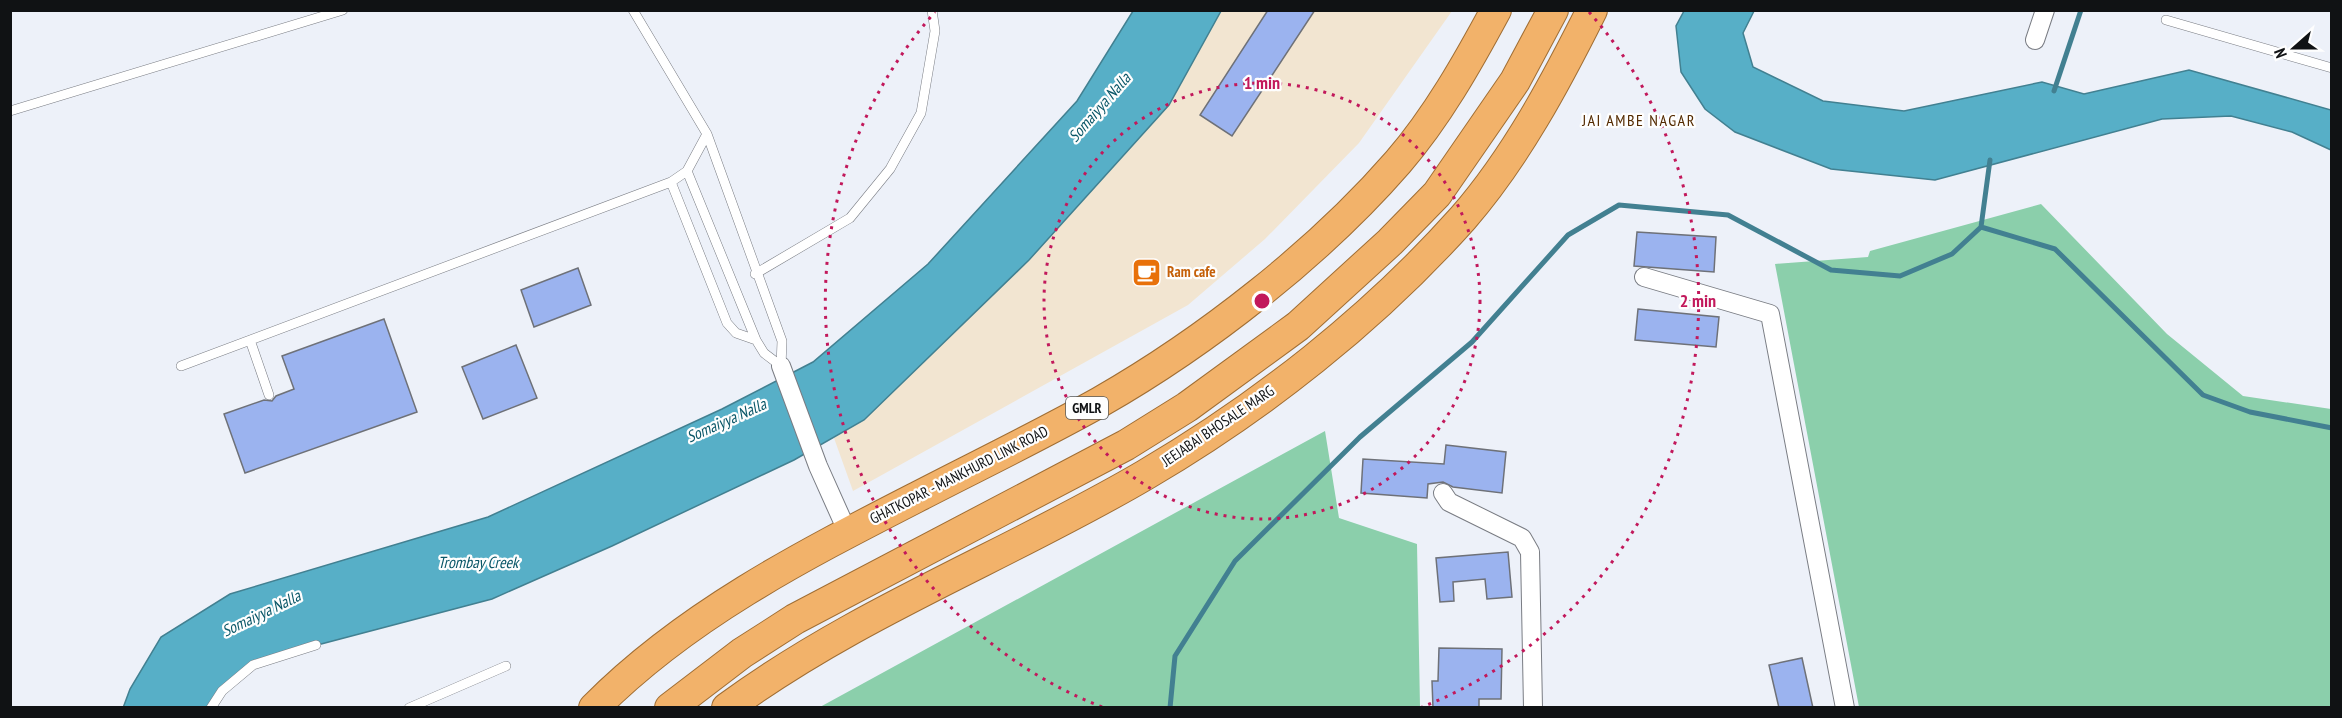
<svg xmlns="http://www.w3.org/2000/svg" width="2342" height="718" viewBox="0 0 2342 718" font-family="'PT Sans Narrow',sans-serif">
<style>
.industrial{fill:#f2e5d1}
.green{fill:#8bcfab}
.water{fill:#57afc7;stroke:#428091;stroke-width:1.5}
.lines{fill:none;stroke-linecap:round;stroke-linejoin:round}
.stream{stroke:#428091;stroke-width:5}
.building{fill:#9bb3ef;stroke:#6e7178;stroke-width:1.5}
.service-casing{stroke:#797c83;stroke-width:10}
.minor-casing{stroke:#797c83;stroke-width:20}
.trunk-casing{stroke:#a06e34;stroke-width:32}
.service{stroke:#fff;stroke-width:9}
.minor{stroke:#fff;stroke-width:18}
.trunk{stroke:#f2b26a;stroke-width:30}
.ring{fill:none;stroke:#c2185b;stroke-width:3;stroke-dasharray:3 6}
.labels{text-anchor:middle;stroke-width:4.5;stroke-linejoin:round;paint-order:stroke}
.shield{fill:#fefefe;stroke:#57595a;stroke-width:1.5}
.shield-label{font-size:14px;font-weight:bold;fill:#101214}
.food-label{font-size:15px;font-weight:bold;fill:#c56008;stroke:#fefefe;text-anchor:start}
.street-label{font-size:15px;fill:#101214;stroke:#fefefe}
.water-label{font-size:16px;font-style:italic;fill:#0a5768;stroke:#fefefe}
.neighbourhood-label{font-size:16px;letter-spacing:1.5px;fill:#532a00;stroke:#fefefe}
.centre{fill:#c2185b;stroke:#fefefe;stroke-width:3}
.ring-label{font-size:18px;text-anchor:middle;font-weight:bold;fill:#c2185b;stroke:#fefefe;stroke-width:4.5;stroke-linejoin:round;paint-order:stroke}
</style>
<rect width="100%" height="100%" fill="#edf1f9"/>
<path class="industrial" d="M1221 11H1452L1359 143 1265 239 1188 305 853 491 834 438 864 420 1030 259 1169 105Z"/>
<path class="green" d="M2041 204 2167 334 2243 396 2331 409V707H1859L1775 264 1868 257 1870 251Z
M1325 431 1339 518 1417 544 1420 707H820Z"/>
<path class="water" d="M1133 11H1221L1169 105 1029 260 864 420 794 460 612 546 492 599 306 648 245 668 207 707 123 708 130 689 161 637 230 594 488 517 722 409 813 362 928 264 1077 101Z
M1684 11H1754L1743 33 1753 67 1823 101 1904 111 2042 82 2084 94 2189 70 2331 110V150L2292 132 2231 116 2162 119 1935 180 1831 169 1735 132 1705 109 1681 72 1676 26Z"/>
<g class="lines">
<path class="stream" d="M2054 91 2081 10
M1981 227 2055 249 2203 395 2250 412 2332 428
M1170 708 1175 656 1235 561 1360 437 1472 342 1568 235 1619 205 1728 215 1831 270 1900 276 1952 254 1981 227 1990 160"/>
</g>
<path class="building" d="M1268 10H1315L1232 136 1200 115Z
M1637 232 1716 237 1714 272 1634 266Z
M578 268 591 305 534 327 521 290Z
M1638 309 1719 317 1716 347 1635 340Z
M384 319 417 412 245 473 224 414 264 400 272 401 276 396 294 389 282 356Z
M516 345 537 398 483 419 462 367Z
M1446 445 1506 452 1502 493 1453 487 1443 482 1428 484 1427 498 1361 493 1363 459 1444 464Z
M1508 552 1512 597 1487 599 1485 579 1453 582 1454 601 1440 602 1436 558Z
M1439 648 1502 649 1501 699H1479V708H1433L1432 681H1438Z
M1802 658 1813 708H1779L1769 665Z"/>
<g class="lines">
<defs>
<path id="service" d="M633 10 707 134 782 341 781 366 764 353 756 340 687 171
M2166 20 2332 68
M10 111 343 10
M671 182 727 323 736 333 756 340
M755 274 850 218 890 169 921 113 935 31 932 10
M250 340 269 395
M181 366 671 182 687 171 707 134
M211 708 222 691 253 665 316 645
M409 708 506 666"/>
<path id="minor" d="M2035 40 2045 10
M1644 277 1770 314 1845 708
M781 366 818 466 848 533
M1443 493 1449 502 1522 538 1530 552 1533 708"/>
<path id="trunk" d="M594 708C686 615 804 555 919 496 979 465 1041 435 1100 402 1205 342 1319 253 1398 162 1437 117 1468 62 1496 10
M670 708 742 653 795 619 1126 445 1187 407 1298 326 1390 242 1437 194 1515 81 1553 10
M727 708C856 613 1007 556 1145 475 1261 407 1373 319 1463 218 1516 157 1556 82 1592 10"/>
</defs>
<use href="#service" class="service-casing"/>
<use href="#minor" class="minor-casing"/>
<use href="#trunk" class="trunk-casing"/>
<use href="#service" class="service"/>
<use href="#minor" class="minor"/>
<use href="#trunk" class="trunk"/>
</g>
<g class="ring">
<circle cx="1262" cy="301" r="218"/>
<path d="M1102 707A436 436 0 0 1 935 12M1589 12A436 436 0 0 1 1422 707"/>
</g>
<defs>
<symbol id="cafe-square" viewBox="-11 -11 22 22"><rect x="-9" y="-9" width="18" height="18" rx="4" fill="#e8710a" stroke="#fefefe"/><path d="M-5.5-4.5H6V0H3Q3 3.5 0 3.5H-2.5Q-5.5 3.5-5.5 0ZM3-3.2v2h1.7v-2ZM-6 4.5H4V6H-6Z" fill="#fff"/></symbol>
</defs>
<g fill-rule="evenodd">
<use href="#cafe-square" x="1130" y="256" width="33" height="33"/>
</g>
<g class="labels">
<rect class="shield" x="1066" y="397" width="42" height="22" rx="4.5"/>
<g class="shield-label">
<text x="1087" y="413">GMLR</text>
</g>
<g class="food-label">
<text x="1167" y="277">Ram cafe</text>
</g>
<g class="street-label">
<text transform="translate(1218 426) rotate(-34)" y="5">JEEJABAI BHOSALE MARG</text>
<text transform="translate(959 475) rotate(-27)" y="5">GHATKOPAR - MANKHURD LINK ROAD</text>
</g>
<g class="water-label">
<text transform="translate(1099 107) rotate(-49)" y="6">Somaiyya Nalla</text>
<text transform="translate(726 420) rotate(-24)" y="6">Somaiyya Nalla</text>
<text x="478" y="568">Trombay Creek</text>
<text transform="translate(261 613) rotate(-26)" y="6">Somaiyya Nalla</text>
</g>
<g class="neighbourhood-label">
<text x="1639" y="126">JAI AMBE NAGAR</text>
</g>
</g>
<circle cx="1262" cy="301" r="9" class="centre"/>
<g class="ring-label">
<text x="1262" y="89">1 min</text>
<text x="1698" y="307">2 min</text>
</g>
<rect width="2342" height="718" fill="none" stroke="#101214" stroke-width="24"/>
<g transform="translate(2294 48) rotate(249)" stroke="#fefefe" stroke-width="4.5" paint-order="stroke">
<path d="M0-4.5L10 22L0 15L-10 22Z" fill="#101214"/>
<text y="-9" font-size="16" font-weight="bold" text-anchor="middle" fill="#101214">N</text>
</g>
</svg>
